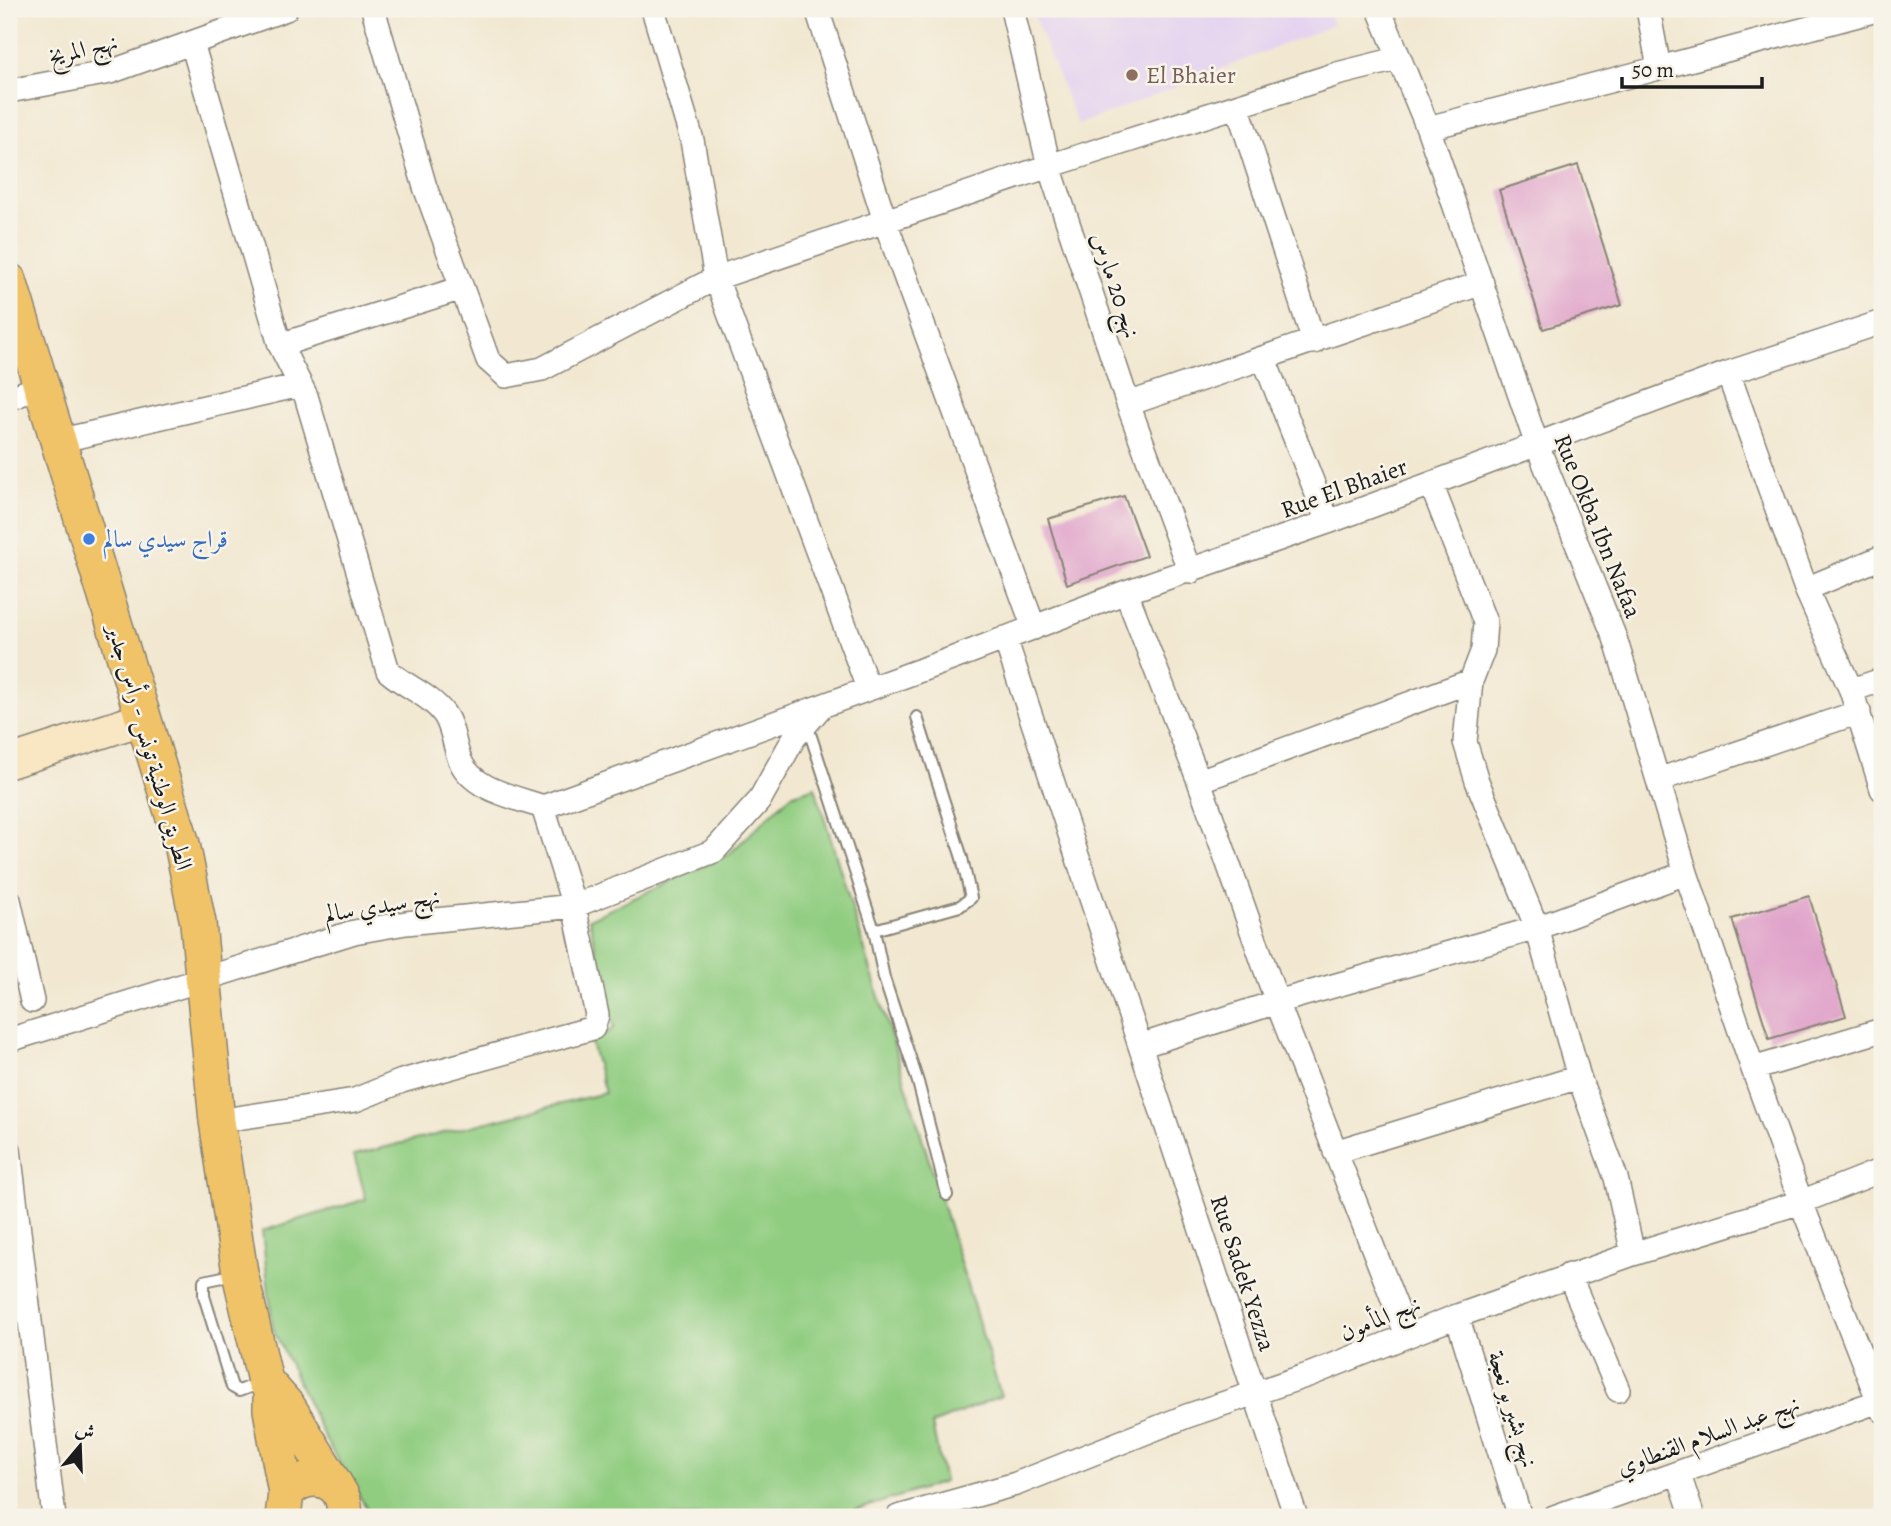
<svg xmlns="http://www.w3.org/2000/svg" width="1891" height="1526" viewBox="0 0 1891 1526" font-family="Alegreya,Amiri,serif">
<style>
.built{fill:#e5d3f0}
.green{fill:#91cd81;stroke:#56744e;stroke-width:2}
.building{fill:#e0a3ca}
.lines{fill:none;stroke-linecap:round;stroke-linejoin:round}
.service-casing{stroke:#878276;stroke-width:14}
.minor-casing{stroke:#878276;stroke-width:26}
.secondary-casing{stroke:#878276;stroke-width:35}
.primary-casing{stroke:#878276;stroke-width:38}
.service{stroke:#fff;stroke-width:10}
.minor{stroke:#fff;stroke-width:23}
.secondary{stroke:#f9e7c3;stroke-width:32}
.primary{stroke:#f1c369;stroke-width:35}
.education-dot{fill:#8d6e63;stroke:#f7f3e8;stroke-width:2.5}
.shop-dot{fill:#3f7fe0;stroke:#f7f3e8;stroke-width:2.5}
.labels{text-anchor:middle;stroke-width:5;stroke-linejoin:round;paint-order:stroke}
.street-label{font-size:24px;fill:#1c1c1c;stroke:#f7f3e8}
.education-label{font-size:24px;fill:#785e54;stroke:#f7f3e8;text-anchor:start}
.shop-label{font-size:24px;fill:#366cbe;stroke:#f7f3e8;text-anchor:start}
</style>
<rect width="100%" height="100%" fill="#f7f3e8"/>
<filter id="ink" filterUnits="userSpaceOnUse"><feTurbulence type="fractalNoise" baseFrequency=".0143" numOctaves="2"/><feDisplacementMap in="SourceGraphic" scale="14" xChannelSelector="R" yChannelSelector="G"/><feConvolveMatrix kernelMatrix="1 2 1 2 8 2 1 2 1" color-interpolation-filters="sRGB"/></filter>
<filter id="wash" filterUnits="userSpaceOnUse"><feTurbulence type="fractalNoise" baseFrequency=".00686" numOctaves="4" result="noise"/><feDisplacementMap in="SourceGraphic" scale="28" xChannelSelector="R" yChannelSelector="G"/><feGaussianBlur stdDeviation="1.57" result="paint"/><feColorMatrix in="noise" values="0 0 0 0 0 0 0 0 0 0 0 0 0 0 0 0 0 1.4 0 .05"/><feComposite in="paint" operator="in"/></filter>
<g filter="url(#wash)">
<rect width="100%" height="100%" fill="#f2e8d1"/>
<path class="built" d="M1031 9H1327L1333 25 1078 125Z"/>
<path class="green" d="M815 787 1001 1396 932 1424 944 1482 835 1517H372L325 1439 273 1329 262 1231 366 1199 354 1155 605 1093 591 1043 614 1028 589 919 728 855 791 795Z"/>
<g id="blocks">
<path class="building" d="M1578 165 1622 305 1543 329 1499 190Z
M1124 496 1146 556 1067 584 1048 519Z
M1809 896 1846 1016 1769 1039 1732 919Z"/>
</g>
</g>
<g filter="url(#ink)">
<use href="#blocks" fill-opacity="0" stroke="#878276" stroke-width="2"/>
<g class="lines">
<defs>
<path id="service" d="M807 724 874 930 884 978 918 1082 947 1195
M874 930 960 906 971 898 962 858 917 717
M237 1274 204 1281V1296L232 1387 239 1391 260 1383"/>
<path id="minor" d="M373 9 425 187 462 288 488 360 506 376 542 369 716 278 1049 166 1337 74 1397 59
M653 9 692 140 716 278 868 688
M817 9 886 224 1034 628
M1012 9 1049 166 1128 404 1190 572
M1379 9 1428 128 1537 445 1615 638 1686 873 1753 1069 1801 1202 1882 1410
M1648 9 1659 68 1881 9
M192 43 280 345 306 396 388 671C406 687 430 695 444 714 453 726 454 746 460 760 472 790 515 797 543 807
M9 91 110 72 286 9
M1238 108 1314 342
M1428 128 1659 68
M280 345 462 288
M1264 359 1328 522
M1728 373 1806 589 1851 690 1882 789
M9 399 42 385
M1128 404 1482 283
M58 441 300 385
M1806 589 1882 557
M1126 592 1199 781 1277 1002 1407 1335
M1005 638 1296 1517
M1851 690 1882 680
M1658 780 1859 712
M1199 781 1471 681
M9 900 32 1001
M9 1040 354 932 406 923 574 906 714 851 759 801 794 738 820 708
M1140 1046 1277 1002 1537 928 1477 781 1465 742 1471 681 1483 650 1485 622 1431 484
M1753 1069 1882 1030
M1579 1077 1537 928 1686 873
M217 1121 355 1100 402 1081 593 1028 597 1015 574 906 543 807 954 658 1126 592 1328 522 1728 373 1882 322
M9 1150 54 1517
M1335 1152 1579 1077 1616 1178 1633 1254
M1569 1275 1618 1390
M1457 1316 1520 1517
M1679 1475 1693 1517
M898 1517 1016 1484 1187 1416 1311 1374 1457 1316 1633 1254 1801 1202 1882 1170
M1554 1517 1879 1401"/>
<path id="secondary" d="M9 762 142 719"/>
<path id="primary" d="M9 281 182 844 198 923 217 1121 240 1273 265 1381 288 1407 337 1488
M271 1389V1410L286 1493
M283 1517 286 1493C309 1466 349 1480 344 1517"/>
</defs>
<use href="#service" class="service-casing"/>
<use href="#minor" class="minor-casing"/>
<use href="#secondary" class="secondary-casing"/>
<use href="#primary" class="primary-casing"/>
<use href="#service" class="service"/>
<use href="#minor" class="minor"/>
<use href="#secondary" class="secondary"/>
<use href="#primary" class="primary"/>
</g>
</g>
<circle class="education-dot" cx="1132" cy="75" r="7"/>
<circle class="shop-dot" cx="89" cy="539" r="7"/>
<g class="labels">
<g class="street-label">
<text transform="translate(83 49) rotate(-13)" y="8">نهج المريخ</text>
<text transform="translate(1116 285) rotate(72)" y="8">نهج 20 مارس</text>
<text transform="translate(1344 488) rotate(-20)" y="8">Rue El Bhaier</text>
<text transform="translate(1598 526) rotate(68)" y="8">Rue Okba Ibn Nafaa</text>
<text transform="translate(150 747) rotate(74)" y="8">الطريق الوطنية تونس - رأس جدير</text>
<text transform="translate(382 905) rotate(-9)" y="8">نهج سيدي سالم</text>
<text transform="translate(1243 1273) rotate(72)" y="8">Rue Sadek Yezza</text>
<text transform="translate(1380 1318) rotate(-22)" y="8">نهج المأمون</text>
<text transform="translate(1513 1409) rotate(73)" y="8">نهج بشير بو نعجة</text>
<text transform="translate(1708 1435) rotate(-20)" y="8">نهج عبد السلام القنطاوي</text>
</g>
<g class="education-label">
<text x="1146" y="83">El Bhaier</text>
</g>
<g class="shop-label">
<text x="103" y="547">قراج سيدي سالم</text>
</g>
</g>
<rect width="1891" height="1526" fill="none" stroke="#f7f3e8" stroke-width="35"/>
<g transform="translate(80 1446) rotate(19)" stroke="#f7f3e8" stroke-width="5" paint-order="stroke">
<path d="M0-5L12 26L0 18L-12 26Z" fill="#1c1c1c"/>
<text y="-10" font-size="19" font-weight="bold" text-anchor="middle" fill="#1c1c1c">ش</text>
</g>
<path d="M1622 77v10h140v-10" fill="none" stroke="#1c1c1c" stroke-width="3.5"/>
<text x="1632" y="77" font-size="21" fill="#1c1c1c" stroke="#f7f3e8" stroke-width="5" paint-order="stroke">50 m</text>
</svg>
